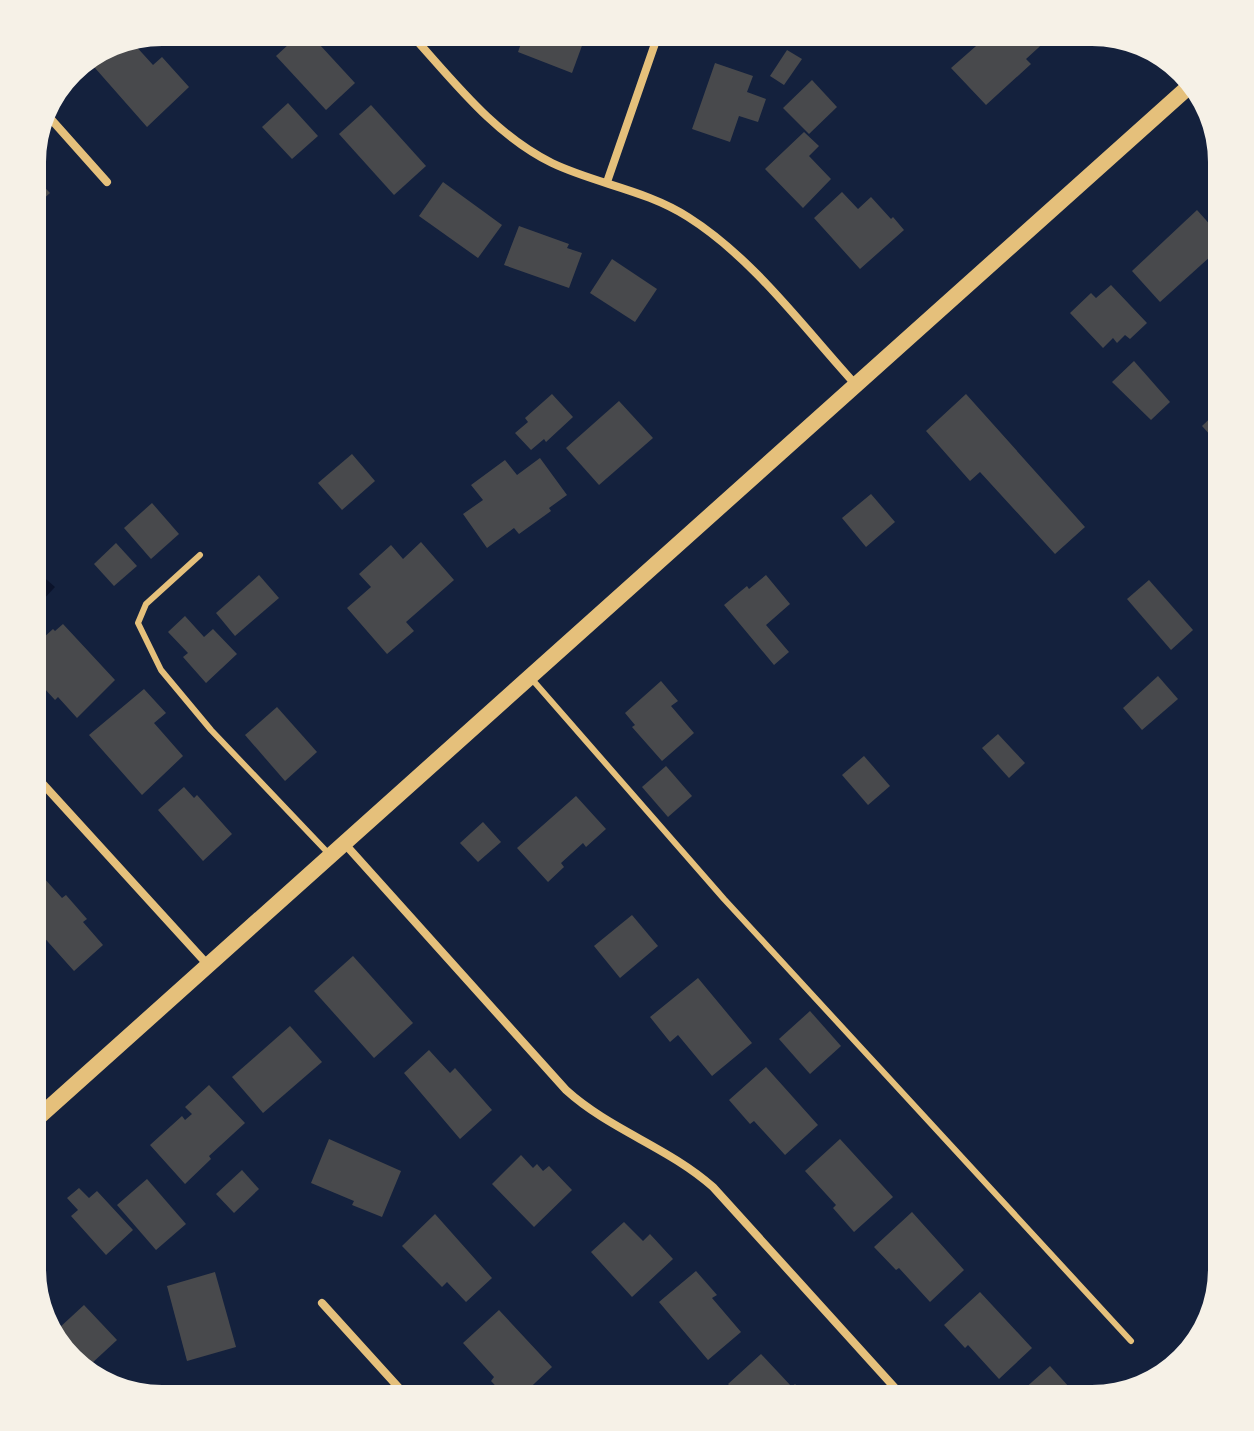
<svg xmlns="http://www.w3.org/2000/svg" width="1254" height="1431" viewBox="0 0 1254 1431" font-family="'Varela Round',sans-serif">
<style>
.water{fill:#0b132b}
.building{fill:#48494c}
.lines{fill:none;stroke-linecap:round;stroke-linejoin:round}
.service{stroke:#e5c07b;stroke-width:6}
.minor{stroke:#e5c07b;stroke-width:8}
.secondary{stroke:#e5c07b;stroke-width:16}
</style>
<rect width="100%" height="100%" fill="#14213d"/>
<polygon class="water" points="32,567 55,587 41,602 32,594"/>
<g class="building">
<polygon points="302,32 308,32 355,83 326,110 276,56"/>
<polygon points="525,32 587,32 572,73 518,52"/>
<polygon points="992,32 1043,32 1049,38 1026,59 1031,64 986,105 951,68"/>
<polygon points="133,43 153,65 162,57 189,87 147,127 88,60"/>
<polygon points="787,50 802,59 784,85 770,76"/>
<polygon points="715,63 753,76 747,92 766,99 758,122 739,116 730,142 692,129"/>
<polygon points="812,80 837,107 809,134 783,108"/>
<polygon points="288,103 318,136 292,159 262,127"/>
<polygon points="371,105 426,166 394,195 339,134"/>
<polygon points="804,132 819,146 809,156 831,179 803,208 765,169"/>
<polygon points="32,174 50,193 32,209"/>
<polygon points="443,182 502,225 478,258 419,216"/>
<polygon points="842,192 858,209 871,197 891,219 893,217 904,230 860,269 814,218"/>
<polygon points="1197,210 1222,238 1222,246 1160,302 1132,271"/>
<polygon points="519,226 569,244 567,248 582,253 569,288 504,265"/>
<polygon points="612,259 657,289 635,322 590,293"/>
<polygon points="1111,285 1147,323 1130,339 1125,335 1117,343 1113,338 1103,348 1070,313 1091,293 1096,298"/>
<polygon points="1134,361 1170,402 1151,420 1112,382"/>
<polygon points="552,394 573,417 546,442 544,439 531,450 515,433 528,422 525,418"/>
<polygon points="966,394 1085,527 1055,554 980,472 970,481 926,431"/>
<polygon points="619,401 653,438 599,485 566,448"/>
<polygon points="1222,407 1222,448 1202,426"/>
<polygon points="352,454 375,481 342,510 318,483"/>
<polygon points="540,458 567,495 549,508 551,511 519,534 514,528 487,548 463,514 483,500 471,485 505,460 517,475"/>
<polygon points="871,494 895,522 866,547 842,518"/>
<polygon points="152,503 179,534 151,559 124,528"/>
<polygon points="421,542 454,580 406,622 414,631 387,654 347,608 371,587 359,574 391,545 403,559"/>
<polygon points="116,543 137,566 114,586 94,564"/>
<polygon points="259,575 279,598 235,636 216,613"/>
<polygon points="766,575 790,604 766,625 789,652 774,665 724,605 747,586 749,589"/>
<polygon points="1149,580 1193,630 1171,650 1127,599"/>
<polygon points="185,616 204,637 213,629 237,654 206,683 183,657 188,653 168,632"/>
<polygon points="63,624 115,680 77,718 58,697 55,700 32,675 32,648 53,629 55,631"/>
<polygon points="1158,676 1178,699 1142,730 1123,708"/>
<polygon points="661,681 678,701 671,706 694,733 662,761 632,727 635,725 625,713"/>
<polygon points="144,689 166,713 154,723 183,756 142,795 89,735"/>
<polygon points="277,707 317,752 285,781 245,735"/>
<polygon points="998,734 1025,763 1009,778 982,748"/>
<polygon points="864,756 890,786 868,805 842,775"/>
<polygon points="666,766 692,796 668,817 642,787"/>
<polygon points="184,787 194,798 197,795 232,834 203,861 158,810"/>
<polygon points="576,796 606,829 586,847 583,843 561,863 564,867 548,882 517,848"/>
<polygon points="483,822 501,842 478,862 460,843"/>
<polygon points="43,877 62,898 66,895 87,919 83,922 103,945 74,971 32,924 32,887"/>
<polygon points="632,915 658,946 620,978 594,946"/>
<polygon points="353,956 413,1023 374,1058 314,991"/>
<polygon points="698,978 752,1043 712,1076 678,1035 670,1042 650,1017"/>
<polygon points="810,1011 841,1046 810,1074 779,1039"/>
<polygon points="290,1026 322,1062 263,1113 232,1077"/>
<polygon points="429,1050 450,1073 455,1068 492,1110 460,1139 404,1073"/>
<polygon points="766,1067 818,1125 785,1155 754,1121 750,1124 729,1100"/>
<polygon points="209,1085 245,1123 209,1156 211,1159 185,1184 150,1145 182,1116 185,1120 192,1114 185,1107"/>
<polygon points="329,1139 401,1171 382,1217 352,1205 354,1201 311,1183"/>
<polygon points="840,1139 893,1197 854,1232 833,1208 836,1205 805,1171"/>
<polygon points="521,1155 533,1168 537,1164 543,1171 549,1166 572,1190 534,1227 492,1184"/>
<polygon points="242,1170 259,1189 234,1213 216,1194"/>
<polygon points="147,1179 186,1224 156,1250 117,1205"/>
<polygon points="79,1188 89,1198 97,1191 133,1230 106,1255 71,1216 78,1210 67,1198"/>
<polygon points="912,1212 964,1270 930,1302 899,1268 896,1270 874,1247"/>
<polygon points="435,1214 492,1278 466,1302 447,1282 442,1287 402,1246"/>
<polygon points="624,1222 643,1241 650,1234 673,1259 632,1297 591,1252"/>
<polygon points="696,1271 717,1295 712,1298 741,1332 708,1360 659,1302"/>
<polygon points="215,1272 236,1347 187,1361 167,1286"/>
<polygon points="980,1292 1032,1348 999,1379 968,1345 965,1348 944,1325"/>
<polygon points="84,1305 117,1340 91,1364 58,1329"/>
<polygon points="499,1310 552,1367 518,1399 508,1399 491,1381 494,1377 463,1343"/>
<polygon points="761,1354 792,1387 795,1384 809,1399 742,1399 728,1384"/>
<polygon points="1050,1366 1080,1399 1013,1399"/>
<polygon points="568,1385 581,1399 553,1399"/>
<polygon points="288,1387 300,1399 275,1399"/>
</g>
<g class="lines">
<g class="service">
<polyline points="200,555 146,604 138,623 161,670 211,730 330,855"/>
<polyline points="530,677 724,899 1131,1341"/>
</g>
<g class="minor">
<path d="M409,32C452,79 493,134 552,163C596,184 646,190 688,217C753,258 804,328 856,385"/>
<polyline points="50,118 107,182"/>
<polyline points="607,182 659,32"/>
<polyline points="32,772 208,965"/>
<path d="M344,843L566,1090C610,1130 668,1147 713,1187L905,1399"/>
<polyline points="322,1303 409,1399"/>
</g>
<polyline class="secondary" points="32,1123 1194,82"/>
</g>
<path d="M0 0H1254V1431H0ZM162 46H1092A116 116 0 0 1 1208 162V1269A116 116 0 0 1 1092 1385H162A116 116 0 0 1 46 1269V162A116 116 0 0 1 162 46Z" fill="#f6f1e7" fill-rule="evenodd"/>
</svg>
